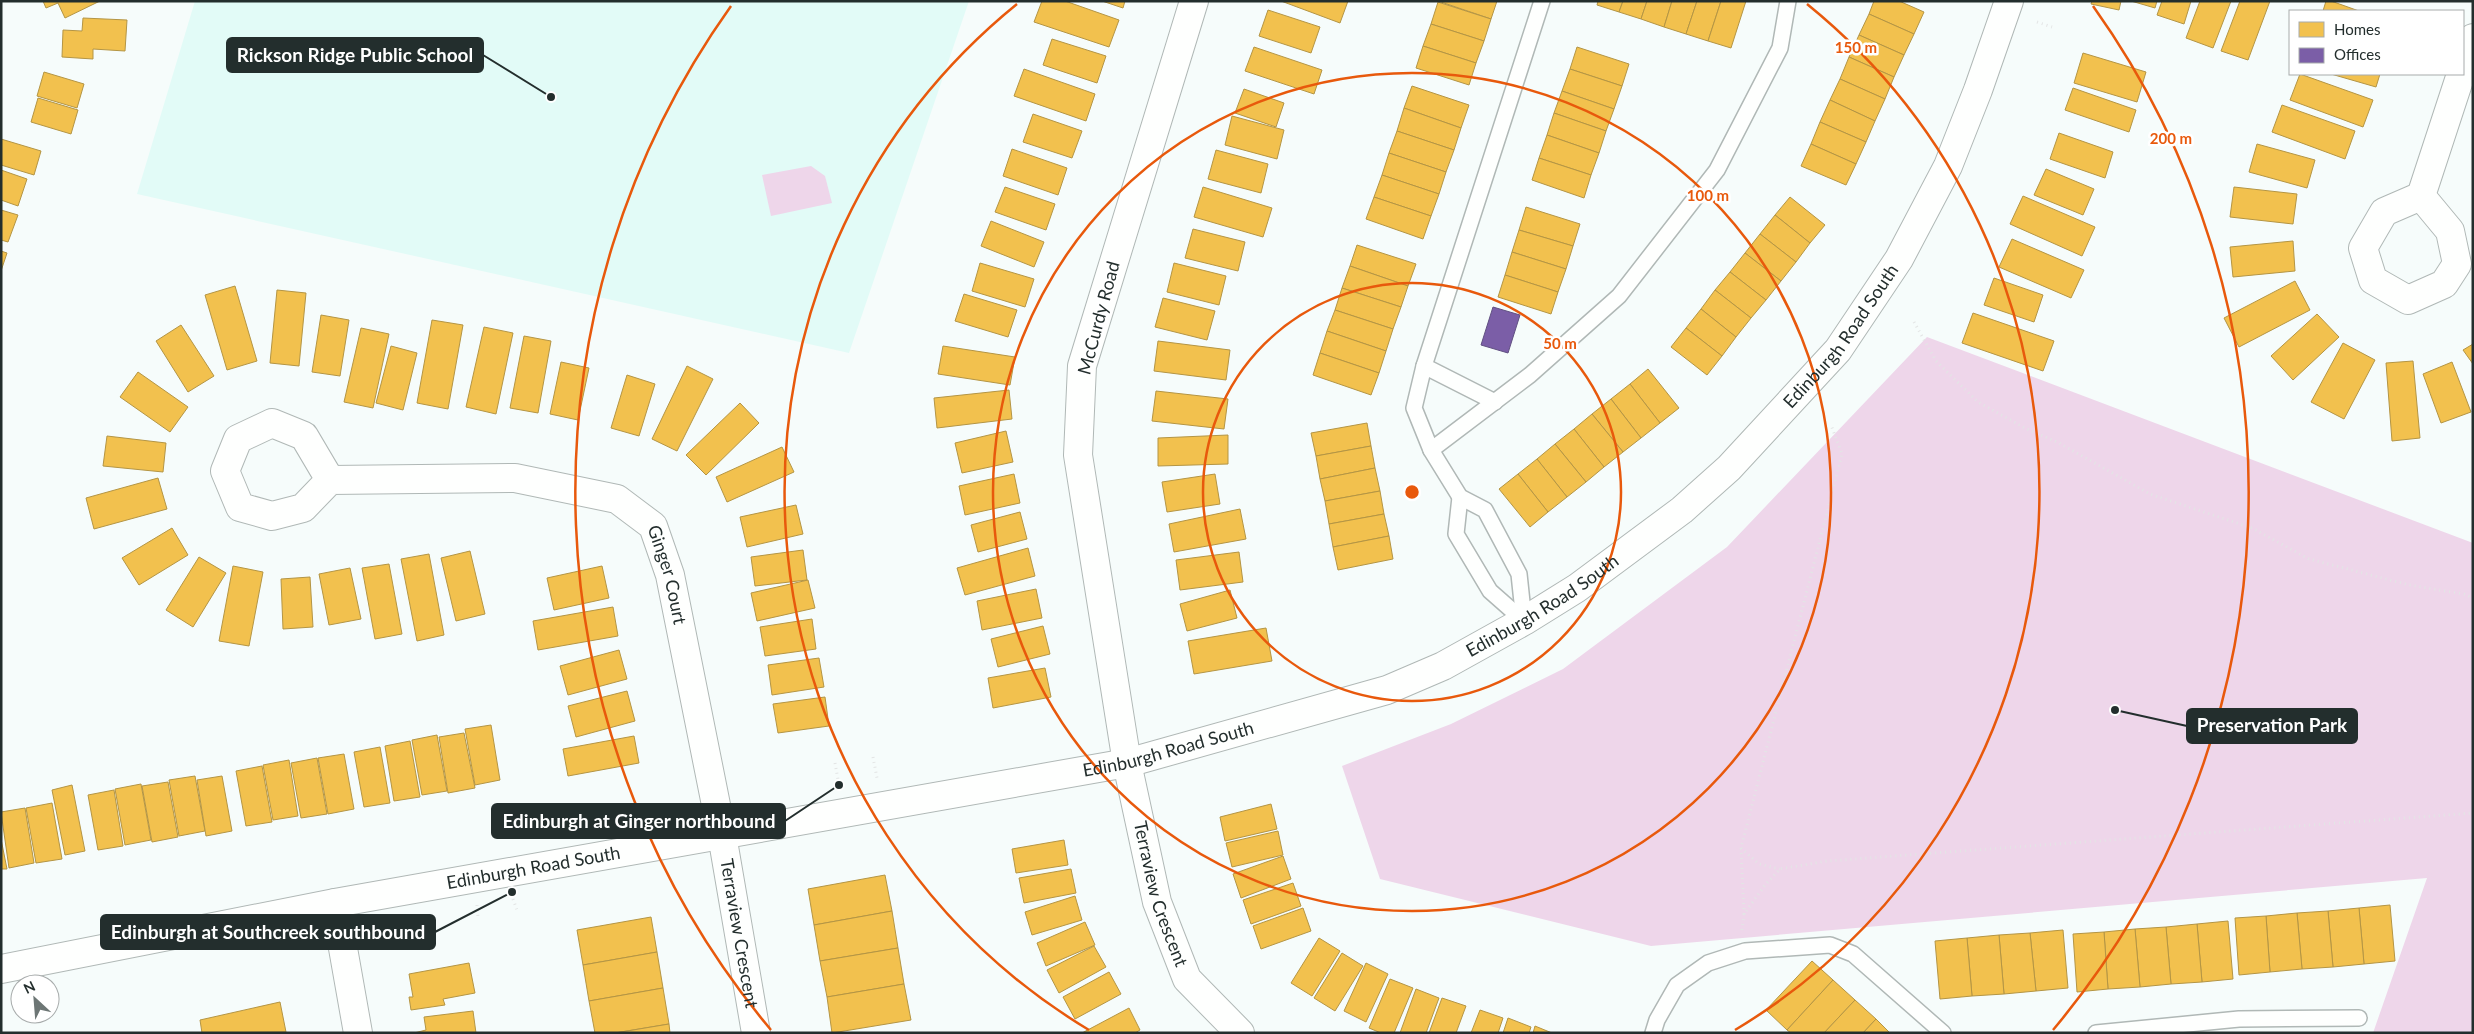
<svg xmlns="http://www.w3.org/2000/svg" width="2474" height="1034" viewBox="0 0 2474 1034" font-family="Lato,sans-serif">
<style>
.built{fill:#e2fbf7}
.green{fill:#eed6ea}
.homes{fill:#f2c14e;stroke:#b49544}
.offices{fill:#7b5ea7;stroke:#615082}
.lines{fill:none;stroke-linecap:round;stroke-linejoin:round}
.lane-casing{stroke:#b0b8b6;stroke-width:18}
.street-casing{stroke:#b0b8b6;stroke-width:30}
.secondary-casing{stroke:#b0b8b6;stroke-width:30}
.path{stroke:#e3e5e5;stroke-width:3;stroke-dasharray:1 4;stroke-linecap:butt}
.lane{stroke:#fefffe;stroke-width:15}
.street{stroke:#fefffe;stroke-width:28}
.secondary{stroke:#fefffe;stroke-width:28}
.ring{fill:none;stroke:#e8590c;stroke-width:2.5}
.labels{text-anchor:middle;stroke-width:5;stroke-linejoin:round;paint-order:stroke}
.street-label{font-size:18px;fill:#232e2d;stroke:#fff}
.centre{fill:#e8590c;stroke:#fff;stroke-width:2.5}
.ring-label{font-size:15px;text-anchor:middle;font-weight:bold;fill:#e8590c;stroke:#fff;stroke-width:5;stroke-linejoin:round;paint-order:stroke}
.leader{fill:none;stroke:#232e2d;stroke-width:2}
.callout-dot{fill:#232e2d;stroke:#fff;stroke-width:2}
.callout{fill:#232e2d;stroke:#232e2d;stroke-width:2}
.callout-label{font-size:19px;text-anchor:middle;font-weight:bold;fill:#fff}
</style>
<rect width="100%" height="100%" fill="#f6fcfb"/>
<polygon class="built" points="195,1 969,1 849,353 137,194"/>
<g class="green">
<polygon points="811,166 825,176 832,203 771,216 762,175"/>
<polygon points="1927,337 2473,543 2473,1033 2373,1033 2427,878 1651,946 1380,879 1342,766 1451,724 1563,669 1727,547"/>
</g>
<g class="homes">
<polygon points="43,1 100,1 65,18 58,3 46,8"/>
<polygon points="1042,1 1065,1 1119,20 1109,47 1034,22"/>
<polygon points="1102,1 1125,1 1123,8"/>
<polygon points="1281,1 1348,1 1340,23"/>
<polygon points="1438,1 1497,1 1491,19"/>
<polygon points="1598,1 1623,1 1619,12 1597,5"/>
<polygon points="1623,1 1647,1 1641,19 1619,12"/>
<polygon points="1647,1 1672,1 1664,27 1641,19"/>
<polygon points="1672,1 1697,1 1686,34 1664,27"/>
<polygon points="1697,1 1721,1 1708,41 1686,34"/>
<polygon points="1721,1 1746,1 1731,48 1708,41"/>
<polygon points="1874,1 1899,1 1924,12 1914,34 1869,14"/>
<polygon points="2092,1 2121,1 2119,10 2091,4"/>
<polygon points="2131,1 2157,1 2155,8"/>
<polygon points="2162,1 2191,1 2184,24 2157,15"/>
<polygon points="2200,1 2231,1 2213,48 2186,38"/>
<polygon points="2240,1 2270,1 2248,60 2221,51"/>
<polygon points="2326,1 2331,1 2359,11 2323,11"/>
<polygon points="1438,2 1491,19 1484,41 1431,24"/>
<polygon points="1268,10 1320,27 1311,53 1259,36"/>
<polygon points="1869,14 1914,34 1904,55 1859,35"/>
<polygon points="83,18 127,20 125,51 93,49 93,59 62,57 63,30 82,31"/>
<polygon points="1431,24 1484,41 1476,63 1423,46"/>
<polygon points="1859,35 1904,55 1894,77 1849,57"/>
<polygon points="1052,39 1106,56 1097,83 1043,65"/>
<polygon points="1423,46 1476,63 1469,85 1416,68"/>
<polygon points="1254,47 1322,70 1314,94 1245,71"/>
<polygon points="1577,47 1629,64 1622,86 1570,69"/>
<polygon points="2083,53 2146,72 2137,102 2074,83"/>
<polygon points="1849,57 1894,77 1885,99 1840,79"/>
<polygon points="1024,69 1095,94 1086,121 1014,96"/>
<polygon points="1570,69 1622,86 1614,109 1562,91"/>
<polygon points="44,72 84,84 77,108 37,96"/>
<polygon points="2300,74 2373,100 2363,127 2290,100"/>
<polygon points="2331,74 2380,74 2376,87"/>
<polygon points="1840,79 1885,99 1875,121 1830,100"/>
<polygon points="1412,86 1469,105 1461,128 1404,108"/>
<polygon points="2073,88 2136,110 2129,132 2065,110"/>
<polygon points="1244,89 1284,103 1276,127 1235,113"/>
<polygon points="1562,91 1614,109 1606,131 1554,113"/>
<polygon points="38,98 78,110 71,134 31,122"/>
<polygon points="1830,100 1875,121 1866,142 1820,122"/>
<polygon points="2282,105 2355,131 2345,159 2272,132"/>
<polygon points="1404,108 1461,128 1454,150 1397,131"/>
<polygon points="1554,113 1606,131 1599,153 1547,135"/>
<polygon points="1033,114 1082,131 1072,158 1023,142"/>
<polygon points="1232,116 1284,130 1277,159 1225,145"/>
<polygon points="1820,122 1866,142 1856,164 1811,144"/>
<polygon points="1397,131 1454,150 1446,172 1389,153"/>
<polygon points="2059,133 2113,152 2105,178 2050,159"/>
<polygon points="1547,135 1599,153 1591,175 1539,158"/>
<polygon points="1,139 41,151 34,175 1,165"/>
<polygon points="1811,144 1856,164 1846,185 1801,166"/>
<polygon points="2257,144 2315,160 2307,188 2249,172"/>
<polygon points="1012,149 1067,168 1058,195 1003,176"/>
<polygon points="1216,150 1268,164 1261,193 1208,179"/>
<polygon points="1389,153 1446,172 1439,194 1382,175"/>
<polygon points="1539,158 1591,175 1584,198 1532,180"/>
<polygon points="2046,169 2094,189 2083,215 2034,195"/>
<polygon points="1,170 27,179 18,206 1,200"/>
<polygon points="1382,175 1439,194 1431,216 1374,197"/>
<polygon points="1005,187 1055,204 1046,230 995,212"/>
<polygon points="1203,187 1272,208 1263,237 1194,217"/>
<polygon points="2234,187 2297,194 2293,224 2230,217"/>
<polygon points="2023,196 2095,227 2082,256 2010,224"/>
<polygon points="1374,197 1431,216 1423,239 1366,219"/>
<polygon points="1790,197 1825,225 1810,243 1775,215"/>
<polygon points="1526,207 1580,224 1573,246 1519,230"/>
<polygon points="1,210 18,215 8,242 1,240"/>
<polygon points="1775,215 1810,243 1796,262 1760,234"/>
<polygon points="991,221 1044,242 1034,267 981,246"/>
<polygon points="1193,229 1245,242 1238,271 1185,258"/>
<polygon points="1519,230 1573,246 1566,269 1512,252"/>
<polygon points="1760,234 1796,262 1781,281 1745,253"/>
<polygon points="2012,239 2084,270 2071,298 1999,267"/>
<polygon points="2293,241 2295,271 2233,277 2230,247"/>
<polygon points="1357,245 1416,264 1408,286 1350,266"/>
<polygon points="1,251 7,253 1,271"/>
<polygon points="1512,252 1566,269 1558,292 1505,275"/>
<polygon points="1745,253 1781,281 1766,300 1730,272"/>
<polygon points="980,263 1034,279 1025,307 972,291"/>
<polygon points="1174,263 1226,276 1219,305 1167,292"/>
<polygon points="1350,266 1408,286 1401,307 1342,288"/>
<polygon points="1730,272 1766,300 1751,318 1715,290"/>
<polygon points="1505,275 1558,292 1551,314 1498,297"/>
<polygon points="1994,278 2043,295 2034,322 1984,305"/>
<polygon points="2295,281 2310,310 2239,347 2224,318"/>
<polygon points="235,286 257,361 227,370 205,295"/>
<polygon points="1342,288 1401,307 1393,329 1335,310"/>
<polygon points="277,290 306,293 299,366 270,363"/>
<polygon points="1715,290 1751,318 1736,337 1701,309"/>
<polygon points="964,294 1017,310 1008,337 955,321"/>
<polygon points="1163,298 1215,311 1207,340 1155,327"/>
<polygon points="1701,309 1736,337 1722,356 1686,328"/>
<polygon points="1335,310 1393,329 1386,351 1327,331"/>
<polygon points="1973,313 2054,341 2043,371 1962,343"/>
<polygon points="2317,314 2339,337 2293,380 2271,356"/>
<polygon points="321,315 349,320 340,376 312,372"/>
<polygon points="432,320 463,325 448,409 417,403"/>
<polygon points="181,325 214,376 188,392 156,341"/>
<polygon points="484,327 513,333 496,414 466,407"/>
<polygon points="361,328 389,334 373,408 344,402"/>
<polygon points="1686,328 1722,356 1707,375 1671,347"/>
<polygon points="1327,331 1386,351 1379,373 1320,353"/>
<polygon points="524,336 551,341 538,413 510,408"/>
<polygon points="1158,341 1230,350 1226,380 1154,371"/>
<polygon points="2343,343 2375,360 2344,419 2311,402"/>
<polygon points="2473,344 2473,364 2463,350"/>
<polygon points="391,346 417,353 403,410 376,403"/>
<polygon points="943,346 1015,357 1010,385 938,374"/>
<polygon points="1320,353 1379,373 1371,395 1313,375"/>
<polygon points="2413,361 2420,438 2392,441 2386,363"/>
<polygon points="561,362 589,368 578,420 550,414"/>
<polygon points="2452,362 2471,412 2441,423 2423,374"/>
<polygon points="687,366 713,379 677,451 652,439"/>
<polygon points="1648,369 1679,408 1660,423 1630,384"/>
<polygon points="138,372 188,407 170,432 120,397"/>
<polygon points="627,375 655,384 639,436 611,428"/>
<polygon points="1630,384 1660,423 1641,438 1611,399"/>
<polygon points="1009,390 1012,419 937,428 934,398"/>
<polygon points="1156,391 1228,399 1224,429 1152,421"/>
<polygon points="1611,399 1641,438 1623,452 1592,414"/>
<polygon points="740,403 759,423 706,475 686,455"/>
<polygon points="1592,414 1623,452 1604,467 1574,429"/>
<polygon points="1367,423 1371,446 1316,456 1311,433"/>
<polygon points="1574,429 1604,467 1586,482 1555,444"/>
<polygon points="1006,431 1013,462 962,473 955,443"/>
<polygon points="1228,435 1228,464 1158,466 1158,438"/>
<polygon points="107,436 166,443 163,472 103,466"/>
<polygon points="1555,444 1586,482 1567,497 1537,459"/>
<polygon points="1371,446 1375,468 1320,479 1316,456"/>
<polygon points="782,447 794,472 727,502 716,477"/>
<polygon points="1537,459 1567,497 1548,512 1518,474"/>
<polygon points="1375,468 1380,491 1325,501 1320,479"/>
<polygon points="1014,474 1020,503 965,515 959,486"/>
<polygon points="1215,474 1220,504 1167,512 1162,482"/>
<polygon points="1518,474 1548,512 1530,527 1499,489"/>
<polygon points="158,478 167,509 94,529 86,498"/>
<polygon points="1380,491 1384,514 1329,524 1325,501"/>
<polygon points="796,505 803,534 747,547 740,517"/>
<polygon points="1240,509 1246,539 1174,552 1169,524"/>
<polygon points="1020,512 1027,539 978,552 971,525"/>
<polygon points="1384,514 1389,536 1333,547 1329,524"/>
<polygon points="172,528 188,555 139,585 122,558"/>
<polygon points="1389,536 1393,559 1338,570 1333,547"/>
<polygon points="1028,548 1035,576 965,595 957,568"/>
<polygon points="803,550 807,580 755,586 751,557"/>
<polygon points="470,551 485,614 456,621 441,558"/>
<polygon points="1239,552 1243,582 1180,590 1176,560"/>
<polygon points="429,554 444,635 417,641 401,559"/>
<polygon points="199,557 226,573 193,627 166,610"/>
<polygon points="389,564 402,634 375,639 362,568"/>
<polygon points="233,566 263,572 249,646 219,641"/>
<polygon points="602,566 609,598 554,610 547,578"/>
<polygon points="350,568 361,619 329,625 319,574"/>
<polygon points="310,577 313,627 283,629 281,579"/>
<polygon points="808,580 815,608 757,621 751,593"/>
<polygon points="1036,589 1042,618 982,630 977,601"/>
<polygon points="1230,590 1237,618 1187,631 1180,604"/>
<polygon points="613,607 618,636 538,650 533,621"/>
<polygon points="812,619 816,649 765,656 760,627"/>
<polygon points="1043,626 1050,654 998,667 991,639"/>
<polygon points="1266,628 1272,661 1194,674 1188,641"/>
<polygon points="619,650 627,679 568,695 560,666"/>
<polygon points="819,658 824,687 772,695 768,665"/>
<polygon points="1045,668 1051,697 993,708 988,678"/>
<polygon points="627,691 635,721 576,737 568,706"/>
<polygon points="825,697 829,726 778,733 773,704"/>
<polygon points="491,725 500,780 475,785 465,729"/>
<polygon points="464,733 475,788 448,793 439,737"/>
<polygon points="437,735 447,791 422,795 412,740"/>
<polygon points="634,736 639,763 568,776 563,749"/>
<polygon points="410,741 420,797 394,801 385,746"/>
<polygon points="380,747 390,803 364,807 354,752"/>
<polygon points="344,754 354,809 328,814 318,758"/>
<polygon points="317,758 327,814 301,818 291,763"/>
<polygon points="289,760 298,816 273,820 263,765"/>
<polygon points="262,766 272,822 246,826 236,771"/>
<polygon points="195,776 205,831 179,836 169,780"/>
<polygon points="222,776 232,831 206,836 197,780"/>
<polygon points="168,782 178,837 152,842 142,786"/>
<polygon points="141,784 151,840 125,845 115,789"/>
<polygon points="72,785 85,851 65,855 52,790"/>
<polygon points="114,790 123,846 98,850 88,795"/>
<polygon points="52,803 62,859 36,863 26,808"/>
<polygon points="1271,804 1277,829 1225,841 1220,817"/>
<polygon points="25,808 34,863 9,868 1,812"/>
<polygon points="1278,831 1283,855 1232,867 1226,843"/>
<polygon points="1,839 7,869 1,869"/>
<polygon points="1064,840 1068,865 1016,873 1012,849"/>
<polygon points="1283,856 1291,879 1241,898 1233,874"/>
<polygon points="1071,869 1076,893 1024,903 1019,878"/>
<polygon points="885,875 892,911 814,925 808,889"/>
<polygon points="1293,883 1301,906 1251,924 1243,900"/>
<polygon points="1075,896 1082,920 1032,935 1025,912"/>
<polygon points="2390,905 2395,961 2364,964 2359,908"/>
<polygon points="1303,908 1311,931 1261,949 1253,926"/>
<polygon points="2359,908 2364,964 2333,967 2328,911"/>
<polygon points="892,911 898,948 820,961 814,925"/>
<polygon points="2328,911 2333,967 2302,969 2297,913"/>
<polygon points="2297,913 2302,969 2270,972 2266,916"/>
<polygon points="2266,916 2270,972 2239,975 2235,918"/>
<polygon points="651,917 657,952 583,965 577,930"/>
<polygon points="2228,921 2233,979 2202,982 2197,924"/>
<polygon points="1085,922 1095,945 1046,966 1037,943"/>
<polygon points="2197,924 2202,982 2171,984 2166,927"/>
<polygon points="2166,927 2171,984 2140,987 2135,929"/>
<polygon points="2135,929 2140,987 2108,989 2104,932"/>
<polygon points="2063,930 2068,988 2036,991 2030,933"/>
<polygon points="2104,932 2108,989 2077,992 2073,934"/>
<polygon points="2030,933 2036,991 2004,994 1999,935"/>
<polygon points="1999,935 2004,994 1972,996 1967,938"/>
<polygon points="1319,938 1340,951 1312,996 1291,983"/>
<polygon points="1967,938 1972,996 1940,999 1935,941"/>
<polygon points="1094,946 1106,967 1059,993 1047,970"/>
<polygon points="898,948 904,984 827,997 820,961"/>
<polygon points="657,952 663,988 589,1001 583,965"/>
<polygon points="1342,953 1363,966 1335,1011 1314,998"/>
<polygon points="1812,961 1833,980 1787,1030 1766,1010"/>
<polygon points="469,963 475,993 443,999 445,1005 411,1010 409,997 413,997 409,974"/>
<polygon points="1366,963 1388,974 1366,1022 1344,1011"/>
<polygon points="1109,972 1121,994 1075,1019 1063,997"/>
<polygon points="1390,979 1413,988 1394,1033 1381,1033 1369,1028"/>
<polygon points="1833,980 1855,1000 1824,1033 1791,1033 1787,1030"/>
<polygon points="904,984 911,1020 832,1033 827,997"/>
<polygon points="663,988 669,1024 615,1033 595,1033 589,1001"/>
<polygon points="1416,989 1439,998 1426,1033 1400,1033"/>
<polygon points="1442,998 1466,1006 1456,1033 1429,1033"/>
<polygon points="1855,1000 1876,1019 1863,1033 1824,1033"/>
<polygon points="280,1002 286,1032 202,1033 200,1020"/>
<polygon points="1129,1008 1140,1030 1135,1033 1082,1033"/>
<polygon points="1480,1010 1503,1018 1498,1033 1471,1033"/>
<polygon points="473,1011 476,1033 414,1033 426,1030 424,1017"/>
<polygon points="1508,1018 1531,1027 1529,1033 1503,1033"/>
<polygon points="1876,1019 1890,1033 1863,1033"/>
<polygon points="669,1024 670,1033 615,1033"/>
<polygon points="1535,1026 1552,1033 1533,1033"/>
</g>
<polygon class="offices" points="1493,307 1520,315 1508,353 1481,345"/>
<g class="lines">
<g class="lane-casing">
<g id="lane">
<polyline points="1424,366 1495,402"/>
<polyline points="1431,450 1530,375 1619,296 1717,170 1780,48 1788,1"/>
<polyline points="1460,497 1456,534 1490,591 1524,621"/>
<polyline points="1524,621 1519,574 1485,510 1460,497 1431,450 1414,408 1424,366 1542,1"/>
<polyline points="1653,1033 1657,1020 1677,985 1708,963 1745,951 1830,945 1853,954 1943,1033"/>
<polyline points="2096,1033 2239,1019 2359,1018"/>
</g>
</g>
<g class="street-casing">
<g id="street">
<path id="s1" d="M1194,1L1082,366L1078,455L1127,763L1157,902L1187,979L1240,1033"/>
<polyline points="2463,69 2473,38"/>
<polyline points="2421,196 2450,231 2457,264 2444,284 2408,300 2373,280 2363,248 2384,212 2421,196 2461,74"/>
<path id="s2" d="M330,480L303,508L272,516L240,507L225,471L238,439L272,423L304,436L330,480L515,478L617,499L653,526L670,575L722,835L756,1033"/>
<polyline points="335,903 358,1033"/>
</g>
</g>
<g class="secondary-casing">
<g id="secondary">
<path id="s3" d="M1,969L335,903L1127,763L1387,690L1443,666L1524,621L1577,588L1682,510L1729,468L1838,350L1899,259L1948,166L1978,90L2009,1"/>
</g>
</g>
<g class="path">
<polyline points="2037,22 2052,27"/>
<polyline points="1914,322 1936,361 1978,402 2025,428 2059,443 2150,494 2252,528 2309,559 2409,585 2464,594 2473,598"/>
<polyline points="873,757 877,778"/>
<polyline points="835,763 839,785"/>
<polyline points="1741,848 1759,864 1780,869"/>
<polyline points="513,899 517,910"/>
<polyline points="477,905 478,917"/>
<polyline points="1744,914 1741,848 1842,454 1831,425"/>
<polyline points="1742,930 1744,914 1765,885 1780,869 1827,861 2473,813"/>
</g>
<use href="#lane" class="lane"/>
<use href="#street" class="street"/>
<use href="#secondary" class="secondary"/>
</g>
<g class="ring">
<circle cx="1412" cy="492" r="209"/>
<circle cx="1412" cy="492" r="419"/>
<path d="M1089 1030A628 628 0 0 1 1017 4M1807 4A628 628 0 0 1 1735 1030"/>
<path d="M771 1030A837 837 0 0 1 731 6M2093 6A837 837 0 0 1 2053 1030"/>
</g>
<g class="labels">
<g class="street-label">
<text transform="translate(1099 318) rotate(-75)" y="6">McCurdy Road</text>
<text dy="6" stroke="none"><textPath href="#s3" startOffset="1998">Edinburgh Road South</textPath></text>
<text dy="6" stroke="none"><textPath href="#s2" startOffset="686">Ginger Court</textPath></text>
<text dy="6" stroke="none"><textPath href="#s3" startOffset="1592">Edinburgh Road South</textPath></text>
<text dy="6" stroke="none"><textPath href="#s3" startOffset="1188">Edinburgh Road South</textPath></text>
<text dy="6" stroke="none"><textPath href="#s3" startOffset="542">Edinburgh Road South</textPath></text>
<text dy="6" stroke="none"><textPath href="#s1" startOffset="918">Terraview Crescent</textPath></text>
<text dy="6" stroke="none"><textPath href="#s2" startOffset="1052">Terraview Crescent</textPath></text>
</g>
</g>
<circle cx="1412" cy="492" r="8" class="centre"/>
<g class="ring-label">
<text x="1856" y="53">150 m</text>
<text x="2171" y="144">200 m</text>
<text x="1708" y="201">100 m</text>
<text x="1560" y="349">50 m</text>
</g>
<path class="leader" d="M551 97L483 55M2115 710L2187 726M839 785L785 821M512 892L435 932"/>
<g class="callout-dot">
<circle cx="551" cy="97" r="5"/>
<circle cx="2115" cy="710" r="5"/>
<circle cx="839" cy="785" r="5"/>
<circle cx="512" cy="892" r="5"/>
</g>
<g class="callout">
<rect x="227" y="38" width="256" height="34" rx="5"/>
<rect x="2187" y="709" width="170" height="34" rx="5"/>
<rect x="492" y="804" width="293" height="34" rx="5"/>
<rect x="101" y="915" width="334" height="34" rx="5"/>
</g>
<g class="callout-label">
<text x="355" y="62">Rickson Ridge Public School</text>
<text x="2272" y="732">Preservation Park</text>
<text x="639" y="828">Edinburgh at Ginger northbound</text>
<text x="268" y="939">Edinburgh at Southcreek southbound</text>
</g>
<rect width="2474" height="1034" fill="none" stroke="#232e2d" stroke-width="5"/>
<rect x="2289" y="10" width="175" height="65" fill="#ffffff" stroke="#a7abab"/>
<rect x="2299" y="22" width="25" height="15" fill="#f2c14e" stroke="#a7abab"/>
<text x="2334" y="35" font-size="15" fill="#232e2d">Homes</text>
<rect x="2299" y="48" width="25" height="15" fill="#7b5ea7" stroke="#a7abab"/>
<text x="2334" y="60" font-size="15" fill="#232e2d">Offices</text>
<g transform="translate(35 999) rotate(334)"><circle r="24" fill="#ffffff" stroke="#a7abab"/>
<path d="M0-4L9 19L0 12L-9 19Z" fill="#6d7675"/>
<text y="-8" font-size="14" font-weight="bold" text-anchor="middle" fill="#232e2d">N</text>
</g>
</svg>
